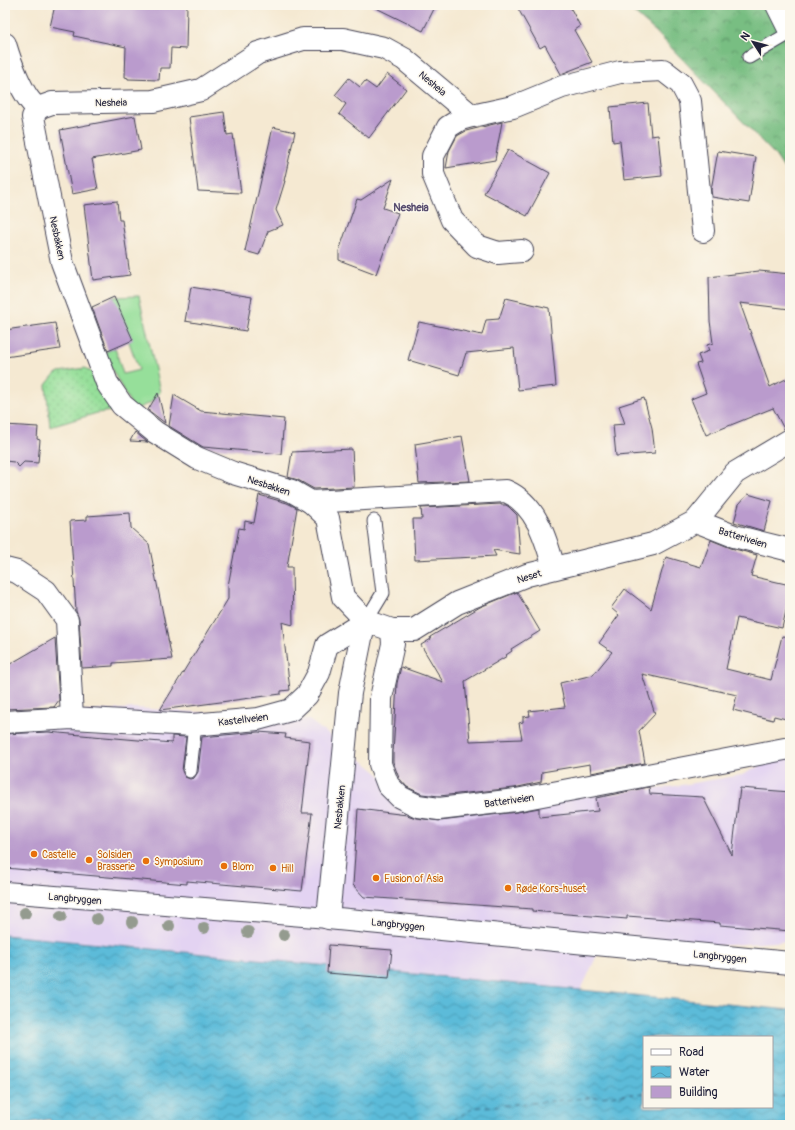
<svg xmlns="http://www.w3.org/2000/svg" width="795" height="1130" viewBox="0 0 795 1130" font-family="Pangolin,sans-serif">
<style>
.built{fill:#e3d3f2}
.grass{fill:url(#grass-dots);stroke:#5c806a}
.forest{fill:url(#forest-crowns);stroke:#4d705e}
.garden{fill:#96df9a;stroke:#5c806a}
.water{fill:url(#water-waves);stroke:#3e6e8a;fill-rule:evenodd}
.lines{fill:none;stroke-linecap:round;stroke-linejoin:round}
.ferry{stroke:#365872;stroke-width:1;stroke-dasharray:5 4;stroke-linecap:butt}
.building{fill:#ba9bcd}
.service-casing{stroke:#424052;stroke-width:15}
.pedestrian-casing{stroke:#424052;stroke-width:22}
.minor-casing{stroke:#424052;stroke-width:24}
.service{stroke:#fff;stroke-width:13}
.pedestrian{stroke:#fff;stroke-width:20}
.minor{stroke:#fff;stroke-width:22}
.tree{fill:#949b8f}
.food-dot{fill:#e8710a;stroke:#fbf7ec;stroke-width:1.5}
.labels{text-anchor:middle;stroke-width:3;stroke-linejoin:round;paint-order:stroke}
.street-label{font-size:10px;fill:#22223b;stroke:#fbf7ec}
.food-label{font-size:10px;fill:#c56008;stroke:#fbf7ec;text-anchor:start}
.neighbourhood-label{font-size:11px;font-weight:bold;fill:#574c6e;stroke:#fbf7ec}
</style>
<defs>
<pattern id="grass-dots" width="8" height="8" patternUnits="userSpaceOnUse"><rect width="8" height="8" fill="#96df9a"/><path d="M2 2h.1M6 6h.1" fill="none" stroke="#81bf86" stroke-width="1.8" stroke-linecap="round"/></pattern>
<pattern id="forest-crowns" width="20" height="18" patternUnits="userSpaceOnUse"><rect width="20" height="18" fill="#78be82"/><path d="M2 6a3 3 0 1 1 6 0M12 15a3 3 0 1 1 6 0" fill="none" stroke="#629a6c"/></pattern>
<pattern id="water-waves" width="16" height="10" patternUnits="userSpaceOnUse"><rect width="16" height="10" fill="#5bbbd9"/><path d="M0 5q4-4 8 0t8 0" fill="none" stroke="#4b98b1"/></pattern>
</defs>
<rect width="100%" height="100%" fill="#fbf7ec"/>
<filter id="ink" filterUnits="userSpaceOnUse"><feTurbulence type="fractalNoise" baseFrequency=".025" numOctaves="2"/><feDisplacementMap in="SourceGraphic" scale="8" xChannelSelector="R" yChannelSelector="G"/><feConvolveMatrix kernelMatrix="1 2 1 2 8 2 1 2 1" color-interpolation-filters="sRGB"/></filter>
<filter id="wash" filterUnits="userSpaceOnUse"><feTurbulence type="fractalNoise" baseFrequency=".012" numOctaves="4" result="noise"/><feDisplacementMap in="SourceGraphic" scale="16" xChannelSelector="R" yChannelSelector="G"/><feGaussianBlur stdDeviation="0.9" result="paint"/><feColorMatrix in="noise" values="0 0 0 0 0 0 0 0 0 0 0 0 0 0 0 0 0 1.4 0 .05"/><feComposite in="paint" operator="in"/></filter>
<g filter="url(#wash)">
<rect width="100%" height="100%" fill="#f5e9d2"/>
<polygon class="built" points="135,708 309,720 351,751 398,790 558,799 657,789 742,775 790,750 790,941 698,947 599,951 581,990 5,935 5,717"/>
<polygon class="grass" points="85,368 98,376 105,399 112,411 97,413 50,427 46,385 54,375 59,372"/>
<polygon class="forest" points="625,5 767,5 790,40 790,178 775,155 655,31"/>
<polygon class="garden" points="139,296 160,392 150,403 134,410 103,353 115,348 123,374 139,370 113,297"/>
<path class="water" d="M5,935L790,1010V1125H89L88,1122L75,1125H52L50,1119L15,1125H5ZM644,1037H772V1107H644Z"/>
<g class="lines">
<g class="ferry">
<polyline points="772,1096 790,1097"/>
<polyline points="446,1125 472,1108 644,1093"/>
</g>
</g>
<g id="blocks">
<g class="building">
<polygon points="55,5 187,5 186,49 171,48 170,68 160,68 159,80 128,79 128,78 125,77 126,47 74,36 75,32 50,27"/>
<polygon points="370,5 436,5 423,31"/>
<polygon points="516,5 569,5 580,26 574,30 592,62 561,74 545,45 540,48"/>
<polygon points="387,74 406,89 369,138 339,114 346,104 335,95 349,78 360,87 365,81 376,89"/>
<polygon points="648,103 651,136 658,135 662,176 624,180 620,141 613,142 610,107"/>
<polygon points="224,112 227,135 233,134 241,193 198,191 189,117"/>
<polygon points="135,116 141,150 92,159 98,189 72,194 60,130"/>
<polygon points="502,122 495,160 446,168 449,151 457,136 466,131"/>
<polygon points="273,127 295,132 284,181 285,181 276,210 283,225 268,231 259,255 245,251"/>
<polygon points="508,150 550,173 527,216 484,193"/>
<polygon points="718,151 756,157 749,203 712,197 711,190"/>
<polygon points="393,179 383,208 398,213 376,274 339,260 339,251 357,199 361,200"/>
<polygon points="117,201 119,220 122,220 130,275 93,280 84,205"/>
<polygon points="759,271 790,274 790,309 740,303 770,387 790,377 790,428 784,429 773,408 706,435 691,399 706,393 696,364 701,363 698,355 709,351 707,345 713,343 710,321 709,277"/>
<polygon points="191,287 252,297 246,331 185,321"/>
<polygon points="114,297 133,340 108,351 92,307"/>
<polygon points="506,298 549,308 556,386 518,390 514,348 466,353 459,375 408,360 419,322 482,335 486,320 499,319"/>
<polygon points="55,323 60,349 5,357 5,330"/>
<polygon points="158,393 165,423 148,410"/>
<polygon points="174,395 201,411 284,419 281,454 203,447 169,426"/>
<polygon points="644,398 652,428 655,453 616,456 613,425 625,424 619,406"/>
<polygon points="5,425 38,427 37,439 40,440 38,463 24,462 19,467 14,462 5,461"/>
<polygon points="135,432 147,442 148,442 130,441"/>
<polygon points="462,436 470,481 419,483 415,444"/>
<polygon points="352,449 354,487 314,489 298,480 288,477 292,452"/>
<polygon points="748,494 772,501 764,531 734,522 739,504"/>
<polygon points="259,495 287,503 297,508 287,567 292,567 293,625 282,622 290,690 281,691 281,694 160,710 228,599 228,586 239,528 244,529 245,521 254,523"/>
<polygon points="501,504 501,505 506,505 509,507 517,515 520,554 493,550 496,556 415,560 413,519 422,519 421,508"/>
<polygon points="130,513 131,528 149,544 172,659 113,663 113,666 82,668 79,619 76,611 70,521 87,520 87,516"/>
<polygon points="711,540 731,548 757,555 751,576 790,585 790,594 782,628 737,618 726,669 771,680 782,636 790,637 790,720 774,716 773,720 733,710 737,695 642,674 655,714 639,731 645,763 591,773 590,764 542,772 541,782 514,788 439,796 422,794 407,787 399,778 393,762 393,754 397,683 401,667 443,682 421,645 431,639 430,637 480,607 517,592 540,631 511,649 512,651 506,655 507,656 465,681 470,741 522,739 519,723 523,722 523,717 530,716 529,711 565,707 560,683 593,675 612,652 599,643 619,615 611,608 625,589 651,609 666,557 701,567"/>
<polygon points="55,638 59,700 54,707 5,709 5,667"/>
<polygon points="48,732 172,743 172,736 186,737 182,771 185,777 190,779 194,778 198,772 202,737 258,732 286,734 285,738 310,741 302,813 312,813 302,891 187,881 187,884 5,868 5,734"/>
<polygon points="649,787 650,794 703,797 732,855 740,788 790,792 790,931 720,925 720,923 627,916 627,919 532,911 532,909 364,897 353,885 358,809 407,815 416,818 440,821 517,812 539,808 539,817 598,811 596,798"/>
<polygon points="329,945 392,950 389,978 327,973"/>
</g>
</g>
</g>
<g filter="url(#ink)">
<use href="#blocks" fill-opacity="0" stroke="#424052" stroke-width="1"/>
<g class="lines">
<g class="service-casing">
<g id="service">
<polyline points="749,57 790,33"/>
<polyline points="366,621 383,593 374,521"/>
<polyline points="190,771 195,724"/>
</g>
</g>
<g class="pedestrian-casing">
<polyline id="pedestrian" points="5,892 328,918"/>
</g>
<g class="minor-casing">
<g id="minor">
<polyline points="777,5 790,31"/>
<path d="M5,44C10,61 23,99 38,108"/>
<polyline points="38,108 33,117 62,262 107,383 122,405 155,432 197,458 233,473 292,491 311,502 328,518 343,597 366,621 392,630 414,630 457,603 527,575 653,544 696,521 735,473 790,440"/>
<polyline points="38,108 52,103 153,101 201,90 258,53 303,39 343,39 384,48 404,59 472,116 513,107 562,87 620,72 663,70 681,84 690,101 703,231"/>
<polyline points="472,116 461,119 448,127 433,156 433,174 452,220 477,246 498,253 522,251"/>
<path d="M311,502L506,491C536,504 546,539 554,568"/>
<polyline points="696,521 734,536 790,550"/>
<polyline points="5,569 17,572 46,591 67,620 72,718"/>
<polyline points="366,621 361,638 350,693 328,918 790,963"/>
<polyline points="392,630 393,644 381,698 380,764 388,785 400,797 418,806 439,809 516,800 790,748"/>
<polyline points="5,722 72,718 192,725 258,719 291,710 307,695 319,673 327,645 366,621"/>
</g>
</g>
<use href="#service" class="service"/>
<use href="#pedestrian" class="pedestrian"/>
<use href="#minor" class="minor"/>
</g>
<g class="tree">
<circle cx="25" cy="913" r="6"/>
<circle cx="61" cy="916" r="6"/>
<circle cx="97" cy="919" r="6"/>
<circle cx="132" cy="922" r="6"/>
<circle cx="169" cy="926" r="6"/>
<circle cx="204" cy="928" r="6"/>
<circle cx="248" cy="932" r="6"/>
<circle cx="284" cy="935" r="6"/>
</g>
</g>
<g class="food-dot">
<circle cx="34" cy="854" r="4"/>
<circle cx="89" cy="860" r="4"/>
<circle cx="146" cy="861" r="4"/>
<circle cx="224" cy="866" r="4"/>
<circle cx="273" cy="868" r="4"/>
<circle cx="376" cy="878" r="4"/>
<circle cx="508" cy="888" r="4"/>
</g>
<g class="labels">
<g class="street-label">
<text transform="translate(433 83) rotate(40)" y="4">Nesheia</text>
<text transform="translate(111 102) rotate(-1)" y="4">Nesheia</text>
<text transform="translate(58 238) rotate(78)" y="4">Nesbakken</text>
<text transform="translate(269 485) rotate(18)" y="4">Nesbakken</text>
<text transform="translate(743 537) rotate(17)" y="4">Batteriveien</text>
<text transform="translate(529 576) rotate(-17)" y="4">Neset</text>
<text transform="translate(243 719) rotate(-7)" y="4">Kastellveien</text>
<text transform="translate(509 800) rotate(-8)" y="4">Batteriveien</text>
<text transform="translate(339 807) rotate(-84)" y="4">Nesbakken</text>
<text transform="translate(75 898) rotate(5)" y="4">Langbryggen</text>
<text transform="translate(398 924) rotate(6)" y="4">Langbryggen</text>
<text transform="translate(720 956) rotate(6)" y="4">Langbryggen</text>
</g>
<g class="food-label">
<text x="42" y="858">Castelle</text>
<text x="97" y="858">Solsiden<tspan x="97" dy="12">Brasserie</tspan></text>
<text x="154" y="865">Symposium</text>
<text x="232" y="870">Blom</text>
<text x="281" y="872">Hill</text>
<text x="384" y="882">Fusion of Asia</text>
<text x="516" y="892">Røde Kors-huset</text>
</g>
<g class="neighbourhood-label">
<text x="411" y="211">Nesheia</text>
</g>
</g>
<rect width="795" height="1130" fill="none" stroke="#fbf7ec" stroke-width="20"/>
<rect x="643" y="1036" width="130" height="72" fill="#fbf7ec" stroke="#a4a2a5"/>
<rect x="651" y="1049" width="20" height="6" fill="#ffffff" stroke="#a4a2a5"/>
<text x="679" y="1056" font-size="12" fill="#22223b">Road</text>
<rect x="651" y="1066" width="20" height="12" fill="url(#water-waves)" stroke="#a4a2a5"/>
<text x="679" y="1076" font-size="12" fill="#22223b">Water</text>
<rect x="651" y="1086" width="20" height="12" fill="#ba9bcd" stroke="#a4a2a5"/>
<text x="679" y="1096" font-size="12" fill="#22223b">Building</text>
<g transform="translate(753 42) rotate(306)" stroke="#fbf7ec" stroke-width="3" paint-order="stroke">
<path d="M0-3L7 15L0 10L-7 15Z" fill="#22223b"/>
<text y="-6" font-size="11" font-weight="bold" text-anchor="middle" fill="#22223b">N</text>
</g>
</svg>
